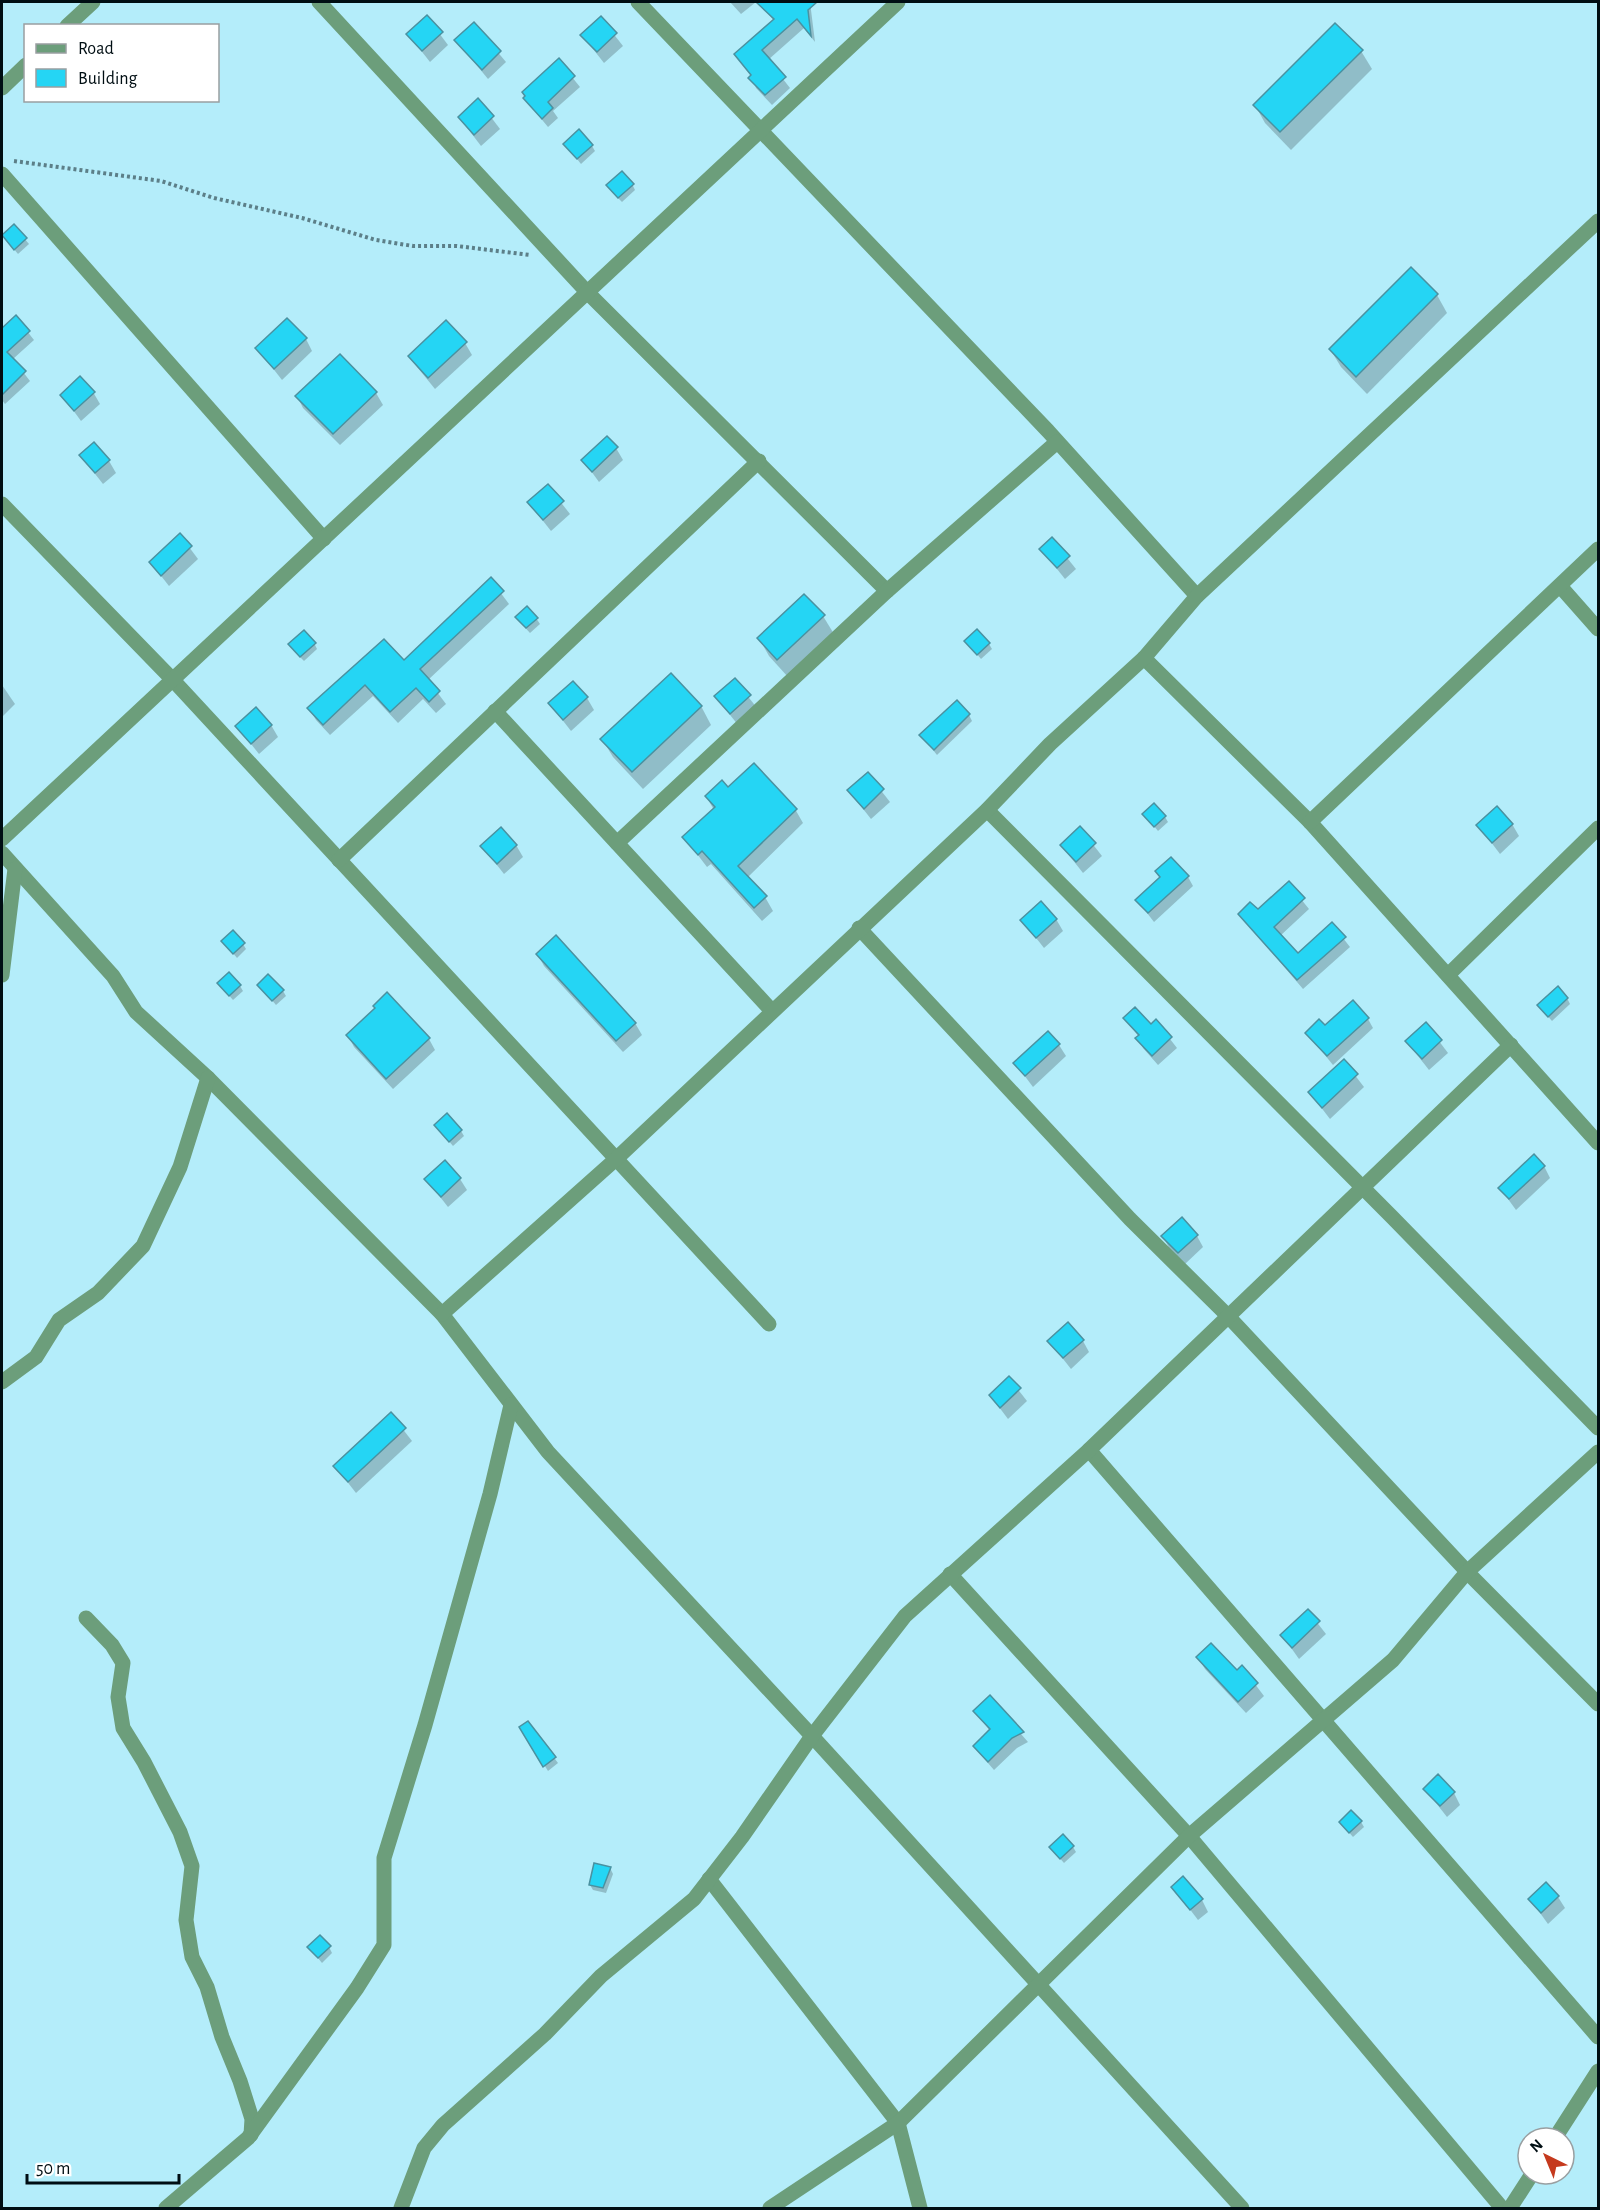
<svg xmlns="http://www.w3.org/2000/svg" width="1600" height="2210" viewBox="0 0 1600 2210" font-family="'Alegreya Sans',sans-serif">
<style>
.shadow{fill:#0003}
.building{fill:#25d5f4;stroke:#4a91a0;stroke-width:1.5}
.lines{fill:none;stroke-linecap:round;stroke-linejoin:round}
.path{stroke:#5c7f88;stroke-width:4;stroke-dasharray:3 3;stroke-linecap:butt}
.minor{stroke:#6c9e7b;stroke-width:15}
.tertiary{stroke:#6c9e7b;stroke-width:15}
</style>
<rect width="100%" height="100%" fill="#b4edfa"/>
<g class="shadow">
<polygon points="730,2 756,2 741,14"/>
<polygon points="764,2 790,2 793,4 796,2 810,2 815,42 804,28 768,60 790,88 772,105 756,88 752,77 736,54 774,21 761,5"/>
<polygon points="427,17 448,45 430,62 408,34"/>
<polygon points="601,18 623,46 604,63 582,35"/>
<polygon points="474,24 506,62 488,79 456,40"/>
<polygon points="1361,51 1372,69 1291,150 1265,123 1255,105"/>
<polygon points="559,61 580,87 553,111 558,118 548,127 524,98"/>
<polygon points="478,100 500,129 481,146 459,117"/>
<polygon points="565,144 592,146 595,151 581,164"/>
<polygon points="632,184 635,190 622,202 611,191"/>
<polygon points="14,226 29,244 18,254 3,236"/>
<polygon points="1411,269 1437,295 1447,313 1367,394 1341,367 1330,349"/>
<polygon points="16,317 34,340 13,359 30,381 5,404 2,400 2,330"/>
<polygon points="306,339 312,351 282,380 257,348"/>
<polygon points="465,343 472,355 435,389 409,357"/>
<polygon points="340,356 376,393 383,405 340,445 303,408 297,396"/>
<polygon points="93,392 100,404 81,421 62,395"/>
<polygon points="616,448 623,460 599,482 583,460"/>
<polygon points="81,456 109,461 116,473 103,484"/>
<polygon points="548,486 570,514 551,531 529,503"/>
<polygon points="180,535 198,559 169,586 151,563"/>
<polygon points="1052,539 1076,569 1065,579 1041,549"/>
<polygon points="491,580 509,604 428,680 446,704 436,713 423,699 398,723 373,696 330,735 316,720 309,708 404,662"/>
<polygon points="823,616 834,634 788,677 769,656 759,638"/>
<polygon points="536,618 540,624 530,633 520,622"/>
<polygon points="966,641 989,644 992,649 981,659"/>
<polygon points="314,643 317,649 304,661 293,650"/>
<polygon points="735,680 757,708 738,725 716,697"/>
<polygon points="2,685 15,704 2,717"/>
<polygon points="587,698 594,710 571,731 550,704"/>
<polygon points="701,706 711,725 643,789 613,757 602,739"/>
<polygon points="969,715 972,721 937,755 921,735"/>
<polygon points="271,725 278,737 259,754 237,726"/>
<polygon points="868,774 890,802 871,819 849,791"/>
<polygon points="728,789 795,809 803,823 747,878 765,897 773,911 762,921 711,864 707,867 684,837 714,810 706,796"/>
<polygon points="1144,814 1165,817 1168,822 1158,831"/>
<polygon points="1512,824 1519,836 1500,854 1478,825"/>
<polygon points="1080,828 1102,856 1083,873 1061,845"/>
<polygon points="516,845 523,857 504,874 482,846"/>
<polygon points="1157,872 1188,877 1193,886 1154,922 1137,900 1160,878"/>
<polygon points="1288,883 1309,909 1280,936 1298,955 1332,924 1350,947 1303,989 1239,914 1257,912"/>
<polygon points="1056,919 1063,931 1044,948 1022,920"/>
<polygon points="223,941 243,944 246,949 237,958"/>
<polygon points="538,955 635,1023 642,1035 623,1052 544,966"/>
<polygon points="219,984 240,986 243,991 233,1000"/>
<polygon points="259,985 283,991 286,996 276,1005"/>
<polygon points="387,994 429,1039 435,1050 393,1089 354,1047 348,1035 376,1009"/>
<polygon points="1567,998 1570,1004 1552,1021 1539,1006"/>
<polygon points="1125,1019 1150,1026 1156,1021 1177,1048 1158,1065 1143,1048 1139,1037"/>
<polygon points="1368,1019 1373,1028 1333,1065 1307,1033"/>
<polygon points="1426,1024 1448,1053 1429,1070 1407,1042"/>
<polygon points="1059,1045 1066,1056 1033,1087 1015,1063"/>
<polygon points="1344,1061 1364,1087 1330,1119 1310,1093"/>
<polygon points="436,1126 461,1131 464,1136 453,1146"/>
<polygon points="1544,1166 1550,1178 1516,1210 1500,1188"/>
<polygon points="426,1179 460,1179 467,1190 448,1207"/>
<polygon points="1163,1236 1197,1236 1203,1247 1185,1264 1169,1248"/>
<polygon points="1049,1341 1083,1341 1089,1352 1071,1369"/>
<polygon points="1009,1378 1027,1401 1008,1419 990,1395"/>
<polygon points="391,1414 412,1441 356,1493 335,1466"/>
<polygon points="1308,1611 1326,1634 1299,1659 1282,1635"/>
<polygon points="1198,1657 1237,1672 1242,1667 1264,1696 1246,1713 1205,1669"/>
<polygon points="989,1697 1028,1742 1017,1748 994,1770 974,1747 990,1731 975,1711"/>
<polygon points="528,1723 558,1763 548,1771 521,1728"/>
<polygon points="1425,1789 1454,1793 1460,1805 1447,1817"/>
<polygon points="1340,1822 1361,1822 1364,1827 1353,1837"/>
<polygon points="1073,1847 1076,1852 1064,1863 1051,1848"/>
<polygon points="610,1868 613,1874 606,1893 593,1890 590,1885"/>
<polygon points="1173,1887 1202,1900 1208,1912 1198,1920"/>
<polygon points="1558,1897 1565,1908 1548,1924 1530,1899"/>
<polygon points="309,1947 329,1947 332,1953 322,1963"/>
</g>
<g class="building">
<polygon points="756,2 817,2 808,10 811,36 797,19 762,50 786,77 765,95 748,78 751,75 734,54 774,19"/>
<polygon points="427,15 443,32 422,51 406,34"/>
<polygon points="601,16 617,33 597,52 580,35"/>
<polygon points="474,22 501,51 482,70 454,40"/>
<polygon points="1335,23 1363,50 1280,132 1253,105"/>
<polygon points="559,58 575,76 548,102 553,108 542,119 523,98 525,96 522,92"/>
<polygon points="478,98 494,116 474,135 458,117"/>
<polygon points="579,129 593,145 577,159 563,144"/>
<polygon points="622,171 634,184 618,198 606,185"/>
<polygon points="14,224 27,238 14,250 2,235"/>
<polygon points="1411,267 1438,294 1356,377 1329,349"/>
<polygon points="16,315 30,331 7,352 26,371 2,395 2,328"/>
<polygon points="287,318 307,338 274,369 255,348"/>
<polygon points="446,320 467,342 428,378 408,356"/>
<polygon points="340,354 377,392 333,434 295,396"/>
<polygon points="80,376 95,392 74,411 60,395"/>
<polygon points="607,436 618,447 592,472 581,460"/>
<polygon points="94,442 110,460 95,473 79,455"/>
<polygon points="548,484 564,501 543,520 527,502"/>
<polygon points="180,533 192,546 161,576 149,562"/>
<polygon points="1052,537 1070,556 1057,568 1039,549"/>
<polygon points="491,577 504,591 420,669 440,691 429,702 416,688 390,712 365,685 323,725 307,708 384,639 404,660"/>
<polygon points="804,594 825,615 777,660 757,638"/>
<polygon points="527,606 538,618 526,628 515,617"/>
<polygon points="977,629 990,643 977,655 964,641"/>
<polygon points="304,630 316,643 300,657 288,644"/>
<polygon points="671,673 702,706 632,772 600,739"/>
<polygon points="735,678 751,695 730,714 714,696"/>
<polygon points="573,681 588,697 563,720 548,703"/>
<polygon points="957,700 970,714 934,750 919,735"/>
<polygon points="256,707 272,725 251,744 235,726"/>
<polygon points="754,763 797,809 738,866 767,896 754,908 702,851 698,855 682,837 715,807 705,796 722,780 728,787"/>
<polygon points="868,772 884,789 864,809 847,790"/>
<polygon points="1154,803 1166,816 1154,827 1142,814"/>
<polygon points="1497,806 1513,824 1492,843 1476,825"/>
<polygon points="1080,826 1096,843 1076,862 1060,845"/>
<polygon points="501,827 517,845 497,864 480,846"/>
<polygon points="1171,857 1189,876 1148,913 1135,900 1160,877 1155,871"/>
<polygon points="1289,881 1305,898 1274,927 1298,953 1332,922 1346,937 1297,980 1238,914 1250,902 1258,909"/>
<polygon points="1041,901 1057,919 1036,938 1020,920"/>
<polygon points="233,930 245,943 233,954 221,941"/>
<polygon points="556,935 636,1023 616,1041 536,954"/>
<polygon points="229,972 241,985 229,996 217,983"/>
<polygon points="268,974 284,990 272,1001 257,985"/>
<polygon points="1558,986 1568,998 1548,1017 1537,1005"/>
<polygon points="387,992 430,1038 386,1079 346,1035 375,1008 373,1006"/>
<polygon points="1353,1000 1369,1018 1327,1056 1305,1033 1319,1019 1325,1025"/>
<polygon points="1135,1007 1151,1024 1156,1019 1172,1037 1152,1056 1135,1038 1139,1035 1123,1018"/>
<polygon points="1426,1022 1442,1040 1422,1059 1405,1041"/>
<polygon points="1048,1031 1060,1044 1025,1076 1013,1063"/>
<polygon points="1344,1059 1358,1074 1322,1108 1308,1092"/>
<polygon points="447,1113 462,1130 449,1142 434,1125"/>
<polygon points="1534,1154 1545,1166 1509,1199 1498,1188"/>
<polygon points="445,1160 461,1178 441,1197 424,1179"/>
<polygon points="1182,1217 1198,1235 1178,1253 1161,1236"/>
<polygon points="1068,1322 1084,1340 1063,1358 1047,1341"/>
<polygon points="1009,1376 1021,1388 1000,1408 989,1395"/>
<polygon points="391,1412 406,1428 348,1482 333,1466"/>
<polygon points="1308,1609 1320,1621 1292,1648 1280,1635"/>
<polygon points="1211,1643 1237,1670 1242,1665 1258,1683 1238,1702 1196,1657"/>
<polygon points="990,1695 1024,1732 1012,1738 988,1762 973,1746 990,1729 973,1711"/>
<polygon points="528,1721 556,1757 543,1767 519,1727"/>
<polygon points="1438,1774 1455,1792 1440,1806 1423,1789"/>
<polygon points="1351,1810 1362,1821 1349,1833 1339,1822"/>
<polygon points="1063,1834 1074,1846 1060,1859 1049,1847"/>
<polygon points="594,1863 611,1867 603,1888 589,1885"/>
<polygon points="1183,1876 1203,1899 1190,1910 1171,1887"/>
<polygon points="1546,1882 1559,1896 1541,1913 1528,1899"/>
<polygon points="320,1935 331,1946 318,1958 307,1947"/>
</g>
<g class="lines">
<polyline class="path" points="14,161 161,181 214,198 302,218 376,240 413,246 457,246 530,255"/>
<g class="minor">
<polyline points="319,2 587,292 887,591"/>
<polyline points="638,2 1048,431 1197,596"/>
<polyline points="2,174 324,539"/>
<polyline points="2,504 172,679 769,1324"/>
<polyline points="1560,586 1598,629"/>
<polyline points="1144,658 1310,822 1598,1143"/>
<polyline points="495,711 772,1011"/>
<polyline points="987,810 1392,1217 1598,1428"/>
<polyline points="1310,822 1598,549"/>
<polyline points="2,839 898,2"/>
<polyline points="617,843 887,591 1057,442"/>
<polyline points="2,853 113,976 136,1012 208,1078 442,1314 548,1452 812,1736 1242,2208"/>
<polyline points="339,860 759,461"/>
<polyline points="859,928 1130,1219 1227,1315 1473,1578 1598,1704"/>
<polyline points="2,975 15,869"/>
<polyline points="1448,975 1598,828"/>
<polyline points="442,1314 616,1159 987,810 1050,744 1144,658 1197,596 1598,221"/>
<polyline points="2,1382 36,1357 59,1320 98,1293 143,1246 180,1167 208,1078"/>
<polyline points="1089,1450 1598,2037"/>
<polyline points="950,1574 1189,1836 1502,2208"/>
<polyline points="86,1618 112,1645 123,1663 118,1697 123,1728 144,1762 180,1832 192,1866 186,1920 192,1957 207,1987 222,2037 240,2081 252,2119 251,2135"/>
<polyline points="709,1879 898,2123 920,2208"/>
<polyline points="1555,2138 1598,2071"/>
<polyline points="166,2208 248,2138 357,1988 384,1945 384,1858 425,1725 490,1494 511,1405"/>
<polyline points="401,2208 424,2148 443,2125 545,2034 601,1976 694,1899 742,1837 812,1736 905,1616 1089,1450 1511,1045"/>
<polyline points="770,2208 898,2123 1189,1836 1393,1660 1467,1572 1598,1452"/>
<polyline points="1510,2208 1532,2174"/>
</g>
<g class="tertiary">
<polyline points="67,26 93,2"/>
<polyline points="2,88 26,65"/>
</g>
</g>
<rect width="1600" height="2210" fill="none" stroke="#000e13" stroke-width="6"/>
<rect x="24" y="24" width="195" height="78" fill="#ffffff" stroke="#999fa1" stroke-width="1.5"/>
<rect x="36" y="44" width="30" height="9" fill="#6c9e7b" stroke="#999fa1" stroke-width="1.5"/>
<text x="78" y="54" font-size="18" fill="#000e13">Road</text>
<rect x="36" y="69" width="30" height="18" fill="#25d5f4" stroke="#999fa1" stroke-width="1.5"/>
<text x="78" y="84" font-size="18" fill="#000e13">Building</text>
<g transform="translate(1546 2156) rotate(317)"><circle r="28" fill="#ffffff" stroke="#999fa1" stroke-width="1.5"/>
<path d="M0-4.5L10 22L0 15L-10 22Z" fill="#c53a1e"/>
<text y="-9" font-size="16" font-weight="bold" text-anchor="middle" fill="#000e13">N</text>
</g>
<path d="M27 2174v9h152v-9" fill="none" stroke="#000e13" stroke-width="3"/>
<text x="36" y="2174" font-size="18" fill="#000e13" stroke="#ffffff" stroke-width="4.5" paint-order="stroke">50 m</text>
</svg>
